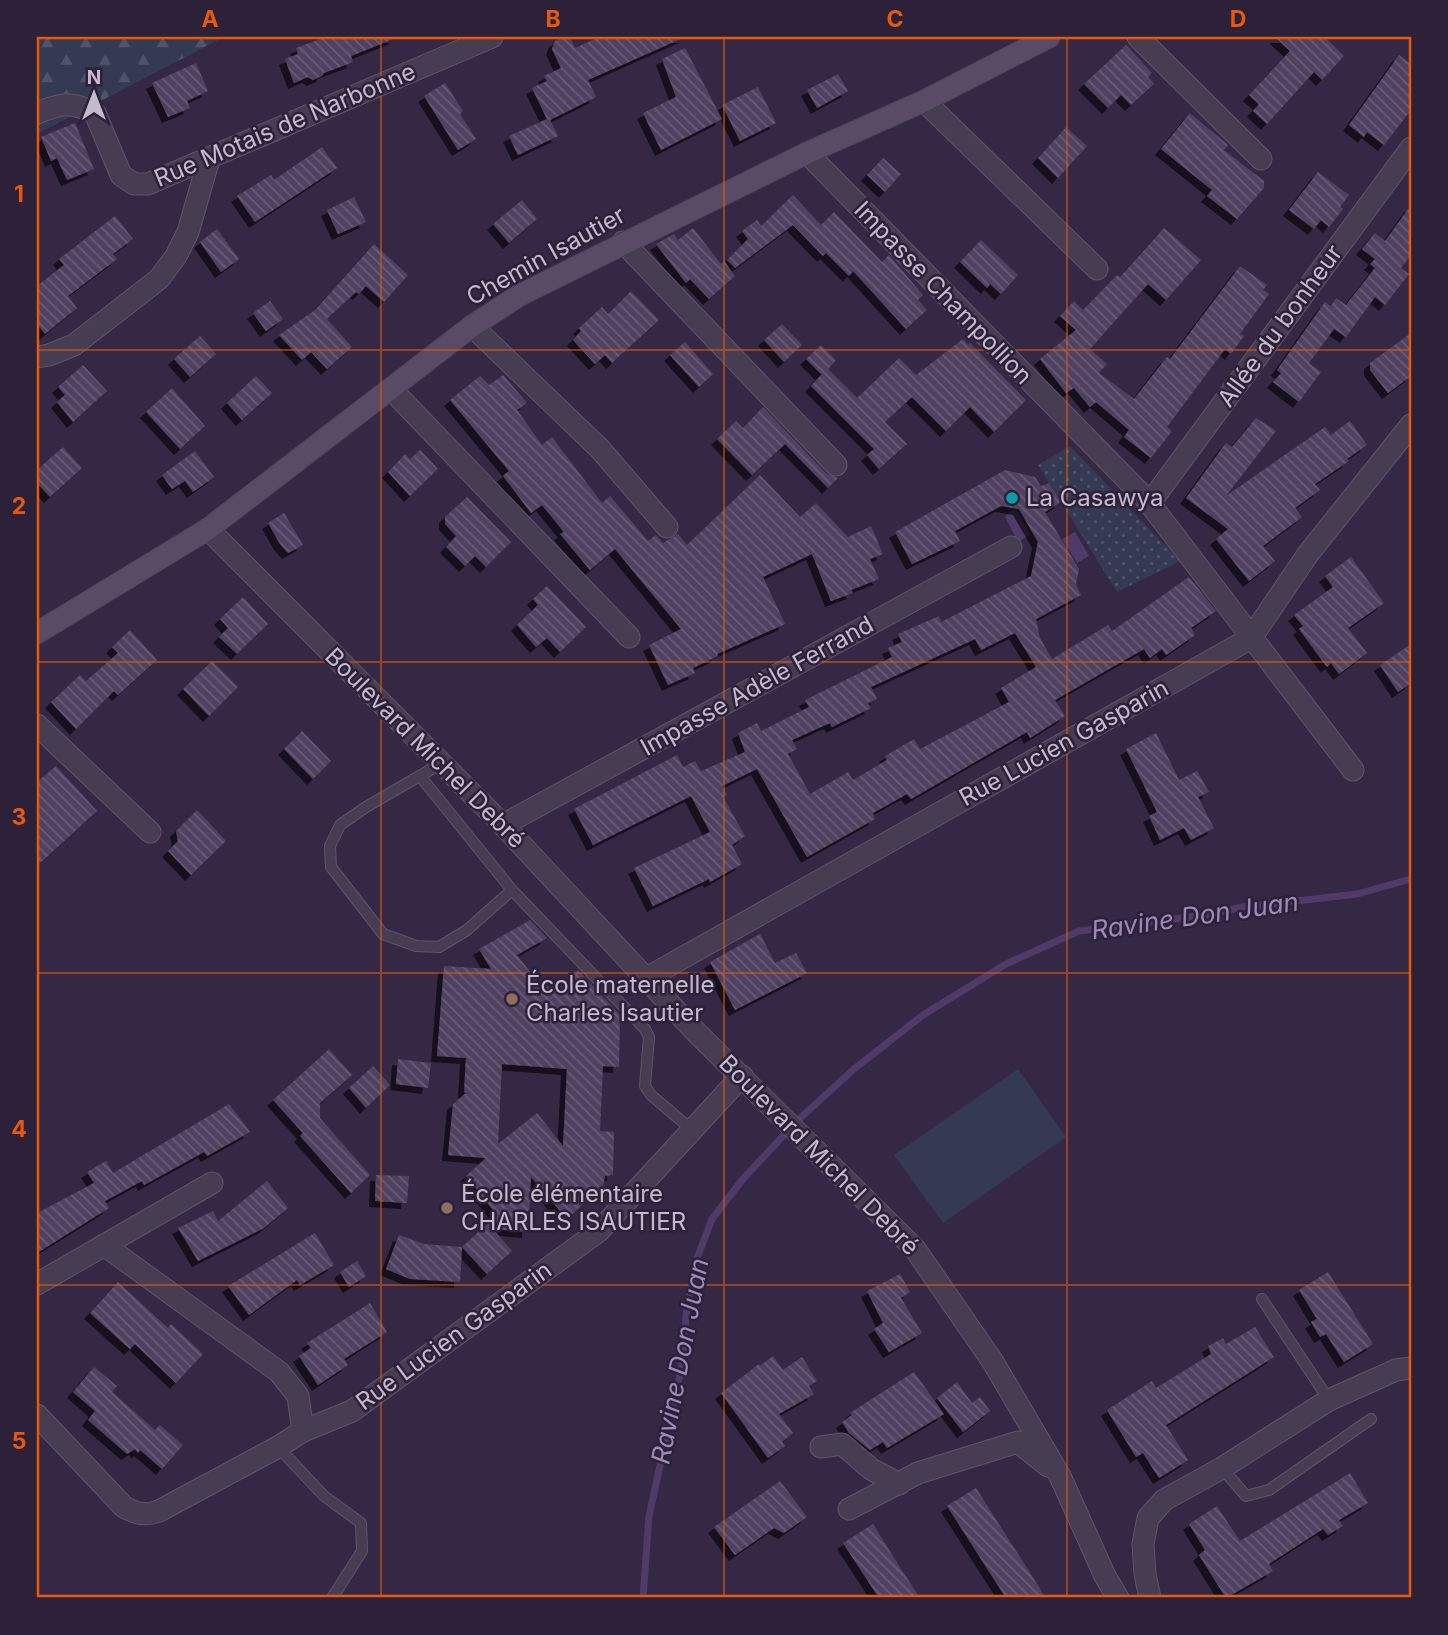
<svg xmlns="http://www.w3.org/2000/svg" width="1448" height="1635" viewBox="0 0 1448 1635" font-family="Inter,sans-serif">
<style>
.grass{fill:url(#grass-dots)}
.forest{fill:url(#forest-firs)}
.pitch{fill:#343a51}
.water{fill:#503b68}
.lines{fill:none;stroke-linecap:round;stroke-linejoin:round}
.stream{stroke:#503b68;stroke-width:7}
.building{fill:url(#building-back-hatch);fill-rule:evenodd;filter:url(#shadow)}
.lane-casing{stroke:#5f556b;stroke-width:12}
.street-casing{stroke:#5f556b;stroke-width:23}
.secondary-casing{stroke:#4d435a;stroke-width:23}
.lane{stroke:#473d53;stroke-width:10}
.street{stroke:#473d53;stroke-width:21}
.secondary{stroke:#594b66;stroke-width:21}
.grid{fill:none;stroke:#e8590c;stroke-width:2;stroke-opacity:0.55}
.culture-dot{fill:#0f9aa8;stroke:#2c2139;stroke-width:2.5}
.education-dot{fill:#8d6e63;stroke:#2c2139;stroke-width:2.5}
.labels{text-anchor:middle;stroke-width:5;stroke-linejoin:round;paint-order:stroke}
.street-label{font-size:24px;fill:#c3bacd;stroke:#2c2139}
.poi-label{font-size:24px;fill:#c3bacd;stroke:#2c2139;text-anchor:start}
.water-label{font-size:26px;font-style:italic;fill:#9e89b8;stroke:#2c2139}
.neatline{fill:none;stroke:#e8590c;stroke-width:2.5}
.grid-label{font-size:23px;text-anchor:middle;font-weight:bold;fill:#e8590c}
</style>
<defs>
<pattern id="grass-dots" width="8" height="8" patternUnits="userSpaceOnUse" patternTransform="scale(1.75)"><rect width="8" height="8" fill="#343a51"/><path d="M2 2h.1M6 6h.1" fill="none" stroke="#505469" stroke-width="1.8" stroke-linecap="round"/></pattern>
<pattern id="forest-firs" width="22" height="20" patternUnits="userSpaceOnUse" patternTransform="scale(1.75)"><rect width="22" height="20" fill="#343a51"/><path d="M5 1l3.5 6h-7zM16 11l3.5 6h-7z" fill="#505469"/></pattern>
<pattern id="building-back-hatch" width="6" height="6" patternUnits="userSpaceOnUse" patternTransform="scale(1.75)"><rect width="6" height="6" fill="#504261"/><path d="M-1 5l2 2M0 0l6 6M5-1l2 2" fill="none" stroke="#685b76"/></pattern>
<filter id="shadow"><feDropShadow dx="-6" dy="6" stdDeviation="0" flood-color="#0009"/></filter>
</defs>
<rect width="100%" height="100%" fill="#352844"/>
<polygon class="grass" points="1070,446 1180,561 1117,592 1038,465"/>
<polygon class="forest" points="37,37 224,37 37,134"/>
<polygon class="pitch" points="1018,1069 1066,1137 943,1223 894,1155"/>
<g class="water">
<polygon points="1012,510 1018,512 1030,535 1018,542 1005,517"/>
<polygon points="1075,532 1089,556 1077,563 1062,539"/>
</g>
<g class="lines">
<polyline class="stream" points="643,1598 649,1516 682,1365 687,1306 696,1261 712,1219 743,1179 797,1121 854,1069 923,1015 1006,964 1079,931 1206,915 1243,907 1357,894 1411,879"/>
</g>
<g class="building">
<polygon points="326,37 395,37 396,38 351,56 353,62 324,73 322,76 313,80 308,77 294,83 285,59 298,54 296,48"/>
<polygon points="563,37 570,37 575,48 599,37 685,37 588,80 596,97 550,120 558,136 518,155 509,136 547,119 532,88 547,81 544,76 561,68 552,49 555,41"/>
<polygon points="1275,37 1325,37 1344,56 1322,80 1314,72 1267,124 1253,111 1259,104 1249,95 1290,51"/>
<polygon points="1126,45 1152,73 1148,77 1154,84 1131,105 1121,95 1108,108 1084,84"/>
<polygon points="685,48 722,119 661,150 643,113 676,97 662,59"/>
<polygon points="1399,55 1411,64 1411,110 1384,145 1367,132 1364,137 1349,125"/>
<polygon points="196,63 208,91 187,101 190,108 168,117 152,83"/>
<polygon points="838,74 848,91 817,108 807,90"/>
<polygon points="445,83 463,111 460,114 476,139 458,150 424,96"/>
<polygon points="758,87 776,123 740,141 722,105"/>
<polygon points="1190,113 1228,145 1224,150 1264,181 1264,188 1237,219 1207,196 1212,190 1161,149"/>
<polygon points="75,123 94,169 67,180 57,158 51,161 41,137"/>
<polygon points="1066,127 1087,146 1058,178 1038,158"/>
<polygon points="322,147 337,168 255,222 237,196 271,175 274,180"/>
<polygon points="883,158 901,174 885,192 867,175"/>
<polygon points="1318,172 1349,195 1340,207 1343,209 1329,227 1321,220 1314,229 1289,210"/>
<polygon points="793,195 821,225 834,212 882,262 889,255 923,295 918,300 927,310 906,329 853,271 849,276 826,253 823,256 793,225 735,268 727,260 748,239 742,231 757,220 761,226"/>
<polygon points="354,197 366,222 338,234 327,210"/>
<polygon points="522,200 537,219 509,243 493,224"/>
<polygon points="1411,205 1411,255 1401,268 1409,274 1385,305 1375,297 1346,337 1334,329 1309,363 1321,372 1299,402 1273,382 1281,373 1277,370 1325,302 1331,306 1336,298 1346,305 1375,268 1370,264 1375,259 1362,249 1375,233 1385,241"/>
<polygon points="115,216 133,239 113,254 117,259 68,296 77,308 45,334 37,324 37,286 64,265 59,259"/>
<polygon points="693,228 721,264 724,261 735,276 709,299 690,279 686,283 656,244 674,234 678,240"/>
<polygon points="1164,228 1201,260 1166,300 1148,284 1090,349 1107,364 1099,373 1134,399 1167,357 1170,359 1240,266 1267,285 1263,290 1269,294 1240,334 1244,336 1231,354 1225,349 1167,427 1172,431 1151,458 1124,437 1129,430 1096,402 1090,407 1074,388 1066,393 1040,359 1076,330 1060,316 1074,301 1083,310 1117,275 1120,277"/>
<polygon points="217,229 239,259 221,272 200,242"/>
<polygon points="981,240 1018,275 1001,294 990,284 987,288 960,262"/>
<polygon points="374,244 408,275 384,302 366,286 359,294 356,292 327,319 352,347 327,369 311,352 302,360 279,335 315,310"/>
<polygon points="631,291 659,320 612,363 605,355 595,364 573,340 581,331 579,328 602,307 608,314"/>
<polygon points="270,301 283,319 266,331 253,313"/>
<polygon points="782,324 802,345 784,362 764,340"/>
<polygon points="1411,333 1411,376 1388,393 1370,370 1370,363"/>
<polygon points="200,336 216,354 190,377 174,359"/>
<polygon points="963,339 968,345 970,343 1026,400 994,432 970,407 946,431 912,397 885,422 907,444 879,469 867,455 874,449 811,386 823,373 822,375 806,359 821,345 836,360 828,369 857,398 899,358 916,375"/>
<polygon points="685,342 713,374 699,387 670,355"/>
<polygon points="83,365 107,391 73,422 57,402 65,395 58,387"/>
<polygon points="503,375 527,403 517,410 542,445 552,437 602,503 610,496 648,541 656,535 663,543 678,534 687,545 760,475 800,517 816,503 848,537 871,526 883,554 870,559 879,579 851,590 853,593 831,601 812,554 763,577 785,624 717,654 718,656 693,668 695,673 668,685 649,645 681,629 615,549 590,570 560,534 564,532 542,505 531,513 503,476 509,471 450,400 480,376 489,385"/>
<polygon points="256,376 272,393 242,420 227,403"/>
<polygon points="172,388 205,426 180,449 146,412"/>
<polygon points="763,407 827,474 838,478 828,488 785,444 752,475 717,439 736,421 743,428"/>
<polygon points="1256,418 1276,431 1226,496 1325,427 1331,435 1350,421 1367,445 1347,459 1349,461 1315,484 1320,490 1295,508 1302,517 1263,546 1275,561 1249,581 1216,539 1228,529 1186,498 1226,443 1232,447"/>
<polygon points="63,447 82,468 50,497 37,483 37,470"/>
<polygon points="420,450 438,469 410,496 388,472 405,454 410,459"/>
<polygon points="195,451 214,477 193,492 185,481 172,489 162,475"/>
<path d="M1005,470L1035,477L1041,486L1049,483L1061,502L1045,512L1079,569L1076,584L1081,595L1036,619L1040,638L1052,659L1108,625L1112,631L1189,577L1216,611L1191,628L1195,635L1166,655L1162,649L1150,658L1144,649L1055,700L1065,716L1030,738L1027,732L911,799L907,794L873,813L875,819L807,857L757,769L722,786L727,795L723,797L745,836L732,845L742,864L710,882L709,879L653,906L634,868L710,832L691,796L593,845L574,809L677,755L683,767L695,761L701,771L745,752L738,733L757,723L761,731L809,707L805,700L892,657L888,648L902,642L898,634L939,616L941,622L1031,576L1038,542L1019,509L1001,506L955,531L960,541L912,564L895,532ZM1015,633L1036,667L1001,688L1009,702L920,749L914,739L885,756L887,760L853,780L848,772L810,794L788,754L797,749L792,740L830,723L832,727L871,708L868,703L877,699L871,687L975,639L981,650Z"/>
<polygon points="467,497 511,542 486,567 475,556 465,566 446,547 456,536 445,524 445,517"/>
<polygon points="284,513 303,545 288,553 280,544 268,523"/>
<polygon points="1351,557 1384,603 1348,628 1367,653 1339,674 1331,663 1327,667 1299,629 1303,626 1294,615 1333,587 1325,576"/>
<polygon points="547,586 586,627 560,652 547,638 536,647 517,625 538,605 533,599"/>
<polygon points="243,597 268,624 237,654 219,637 228,628 220,619"/>
<polygon points="130,630 157,660 118,695 114,691 76,729 51,702 80,675 86,681 118,653 112,647"/>
<polygon points="1411,644 1411,683 1398,692 1380,665"/>
<polygon points="212,661 238,687 209,716 183,689"/>
<polygon points="302,731 331,761 313,779 284,749"/>
<polygon points="1156,733 1179,780 1197,771 1209,792 1198,797 1214,828 1191,840 1184,828 1160,840 1149,816 1157,812 1126,749"/>
<polygon points="56,766 97,811 37,866 37,782"/>
<polygon points="197,810 226,841 191,875 168,851 178,841 176,831"/>
<path d="M530,920L547,938L517,955L541,986L560,989L578,970L620,1015L619,1067L603,1066L600,1131L614,1132L613,1175L605,1176L603,1186L567,1219L531,1177L528,1232L493,1229L512,1251L487,1274L462,1247L497,1215L466,1176L486,1158L448,1155L453,1104L466,1093L464,1092L466,1058L437,1056L444,966L491,969L479,949ZM502,1064L567,1069L563,1146L537,1113L498,1144Z"/>
<polygon points="760,934 775,963 796,953 807,973 735,1010 710,962"/>
<polygon points="329,1049 352,1075 320,1103 320,1118 370,1175 351,1193 300,1136 303,1133 273,1100"/>
<polygon points="398,1059 431,1063 428,1088 396,1084"/>
<polygon points="373,1066 390,1085 366,1108 349,1088"/>
<polygon points="229,1104 250,1132 207,1156 204,1152 144,1185 142,1181 105,1201 109,1208 37,1253 37,1213 94,1183 87,1172 106,1161 113,1173"/>
<polygon points="376,1175 409,1176 407,1203 375,1201"/>
<polygon points="267,1181 288,1208 264,1228 198,1261 178,1228 213,1211 218,1221"/>
<polygon points="315,1233 334,1265 300,1285 297,1280 249,1315 228,1286"/>
<polygon points="399,1235 424,1244 462,1247 460,1282 410,1279 386,1269"/>
<polygon points="357,1261 366,1276 349,1287 340,1272"/>
<polygon points="1328,1272 1373,1344 1344,1362 1326,1334 1320,1337 1311,1322 1317,1319 1299,1290"/>
<polygon points="900,1274 910,1292 901,1298 922,1333 889,1352 874,1329 883,1323 867,1291"/>
<polygon points="118,1282 168,1328 171,1324 203,1354 176,1383 135,1344 130,1349 90,1313"/>
<polygon points="370,1303 387,1332 344,1359 348,1365 318,1385 299,1356 311,1348 307,1343"/>
<polygon points="1255,1327 1274,1357 1166,1425 1188,1460 1159,1478 1143,1453 1136,1457 1107,1410 1152,1381 1156,1388 1211,1354 1208,1346 1223,1338 1226,1344"/>
<polygon points="773,1356 783,1370 802,1357 817,1381 809,1386 814,1394 779,1414 793,1433 782,1442 785,1446 768,1458 721,1393 759,1364 760,1366"/>
<polygon points="94,1367 117,1386 112,1392 155,1430 160,1425 183,1445 162,1469 140,1450 138,1453 135,1449 127,1454 88,1420 95,1411 73,1392"/>
<polygon points="914,1372 944,1414 887,1448 883,1442 870,1450 849,1433 842,1422 852,1415 850,1413"/>
<polygon points="957,1382 972,1403 980,1397 990,1411 963,1432 937,1398"/>
<polygon points="1350,1473 1368,1503 1339,1520 1343,1526 1328,1535 1323,1529 1269,1564 1273,1571 1226,1598 1199,1555 1205,1550 1189,1524 1217,1506 1240,1541"/>
<polygon points="780,1481 807,1517 784,1533 774,1528 735,1555 714,1527"/>
<polygon points="976,1488 1039,1587 1045,1598 1006,1598 947,1506"/>
<polygon points="873,1524 901,1569 920,1598 879,1598 843,1543"/>
</g>
<g class="lines">
<g class="lane-casing">
<g id="lane">
<polyline points="442,763 366,807 340,825 330,846 331,867 383,934 416,946 439,947 467,930 512,890 645,1029 649,1037 645,1086 651,1095 692,1130"/>
<polyline points="420,776 512,890"/>
<polyline points="1262,1299 1329,1400"/>
<polyline points="278,1447 324,1496 361,1523 362,1551 332,1598"/>
<polyline points="1222,1468 1246,1496 1269,1490 1371,1419"/>
</g>
</g>
<g class="street-casing">
<g id="street">
<polyline points="1138,37 1261,159"/>
<polyline points="924,101 1097,269"/>
<path d="M37,113C62,103 70,101 95,113L121,175L134,184H148L492,37"/>
<polyline points="807,153 1147,500 1353,770"/>
<polyline points="623,242 836,465"/>
<polyline points="472,326 600,449 667,527"/>
<polyline points="37,357 49,355 74,345 159,279 176,256 188,232 209,159"/>
<polyline points="391,389 629,637"/>
<polyline points="1149,504 1411,148"/>
<polyline points="208,529 503,825 694,1030 915,1249 993,1362 1060,1476 1105,1576 1118,1598"/>
<polyline points="37,725 150,832"/>
<polyline points="503,825 1011,547"/>
<polyline points="645,979 1251,638 1308,554 1411,425"/>
<polyline points="104,1245 279,1372 298,1396 303,1431"/>
<polyline points="37,1284 212,1183"/>
<path d="M37,1415L124,1507C137,1514 145,1516 159,1511L278,1447L303,1431L352,1411L599,1231L742,1076"/>
<polyline points="821,1447 842,1444 871,1469 899,1484"/>
<polyline points="849,1509 918,1473 1018,1442 1048,1466"/>
<polyline points="1150,1598 1145,1574 1143,1544 1148,1518 1164,1500 1222,1468 1329,1400 1396,1370 1411,1368"/>
</g>
</g>
<g class="secondary-casing">
<polyline id="secondary" points="37,633 208,529 472,326 520,295 807,153 924,101 1049,37"/>
</g>
<use href="#lane" class="lane"/>
<use href="#street" class="street"/>
<use href="#secondary" class="secondary"/>
</g>
<path class="grid" d="M381,37V1598M724,37V1598M1067,37V1598M37,350H1411M37,662H1411M37,973H1411M37,1285H1411"/>
<circle class="culture-dot" cx="1012" cy="498" r="7"/>
<g class="education-dot">
<circle cx="512" cy="999" r="7"/>
<circle cx="447" cy="1208" r="7"/>
</g>
<g class="labels">
<g class="street-label">
<text transform="translate(285 125) rotate(-23)" y="8">Rue Motais de Narbonne</text>
<text transform="translate(546 256) rotate(-29)" y="8">Chemin Isautier</text>
<text transform="translate(943 293) rotate(46)" y="8">Impasse Champollion</text>
<text transform="translate(1280 326) rotate(-54)" y="8">Allée du bonheur</text>
<text transform="translate(757 686) rotate(-29)" y="8">Impasse Adèle Ferrand</text>
<text transform="translate(1064 743) rotate(-29)" y="8">Rue Lucien Gasparin</text>
<text transform="translate(425 748) rotate(45)" y="8">Boulevard Michel Debré</text>
<text transform="translate(819 1155) rotate(45)" y="8">Boulevard Michel Debré</text>
<text transform="translate(454 1336) rotate(-36)" y="8">Rue Lucien Gasparin</text>
</g>
<g class="poi-label">
<text x="1026" y="506">La Casawya</text>
<text x="526" y="993">École maternelle<tspan x="526" dy="28">Charles Isautier</tspan></text>
<text x="461" y="1202">École élémentaire<tspan x="461" dy="28">CHARLES ISAUTIER</tspan></text>
</g>
<g class="water-label">
<text transform="translate(1195 916) rotate(-8)" y="9">Ravine Don Juan</text>
<text transform="translate(680 1361) rotate(-79)" y="9">Ravine Don Juan</text>
</g>
</g>
<rect width="1448" height="1635" fill="none" stroke="#2c2139" stroke-width="77"/>
<g transform="translate(94 94)" stroke="#2c2139" stroke-width="5" paint-order="stroke">
<path d="M0-5L12 26L0 18L-12 26Z" fill="#c3bacd"/>
<text y="-10" font-size="19" font-weight="bold" text-anchor="middle" fill="#c3bacd">N</text>
</g>
<rect x="38" y="38" width="1372" height="1558" class="neatline"/>
<g class="grid-label">
<text x="210" y="27">A</text>
<text x="553" y="27">B</text>
<text x="895" y="27">C</text>
<text x="1238" y="27">D</text>
<text x="19" y="202">1</text>
<text x="19" y="514">2</text>
<text x="19" y="825">3</text>
<text x="19" y="1137">4</text>
<text x="19" y="1449">5</text>
</g>
</svg>
